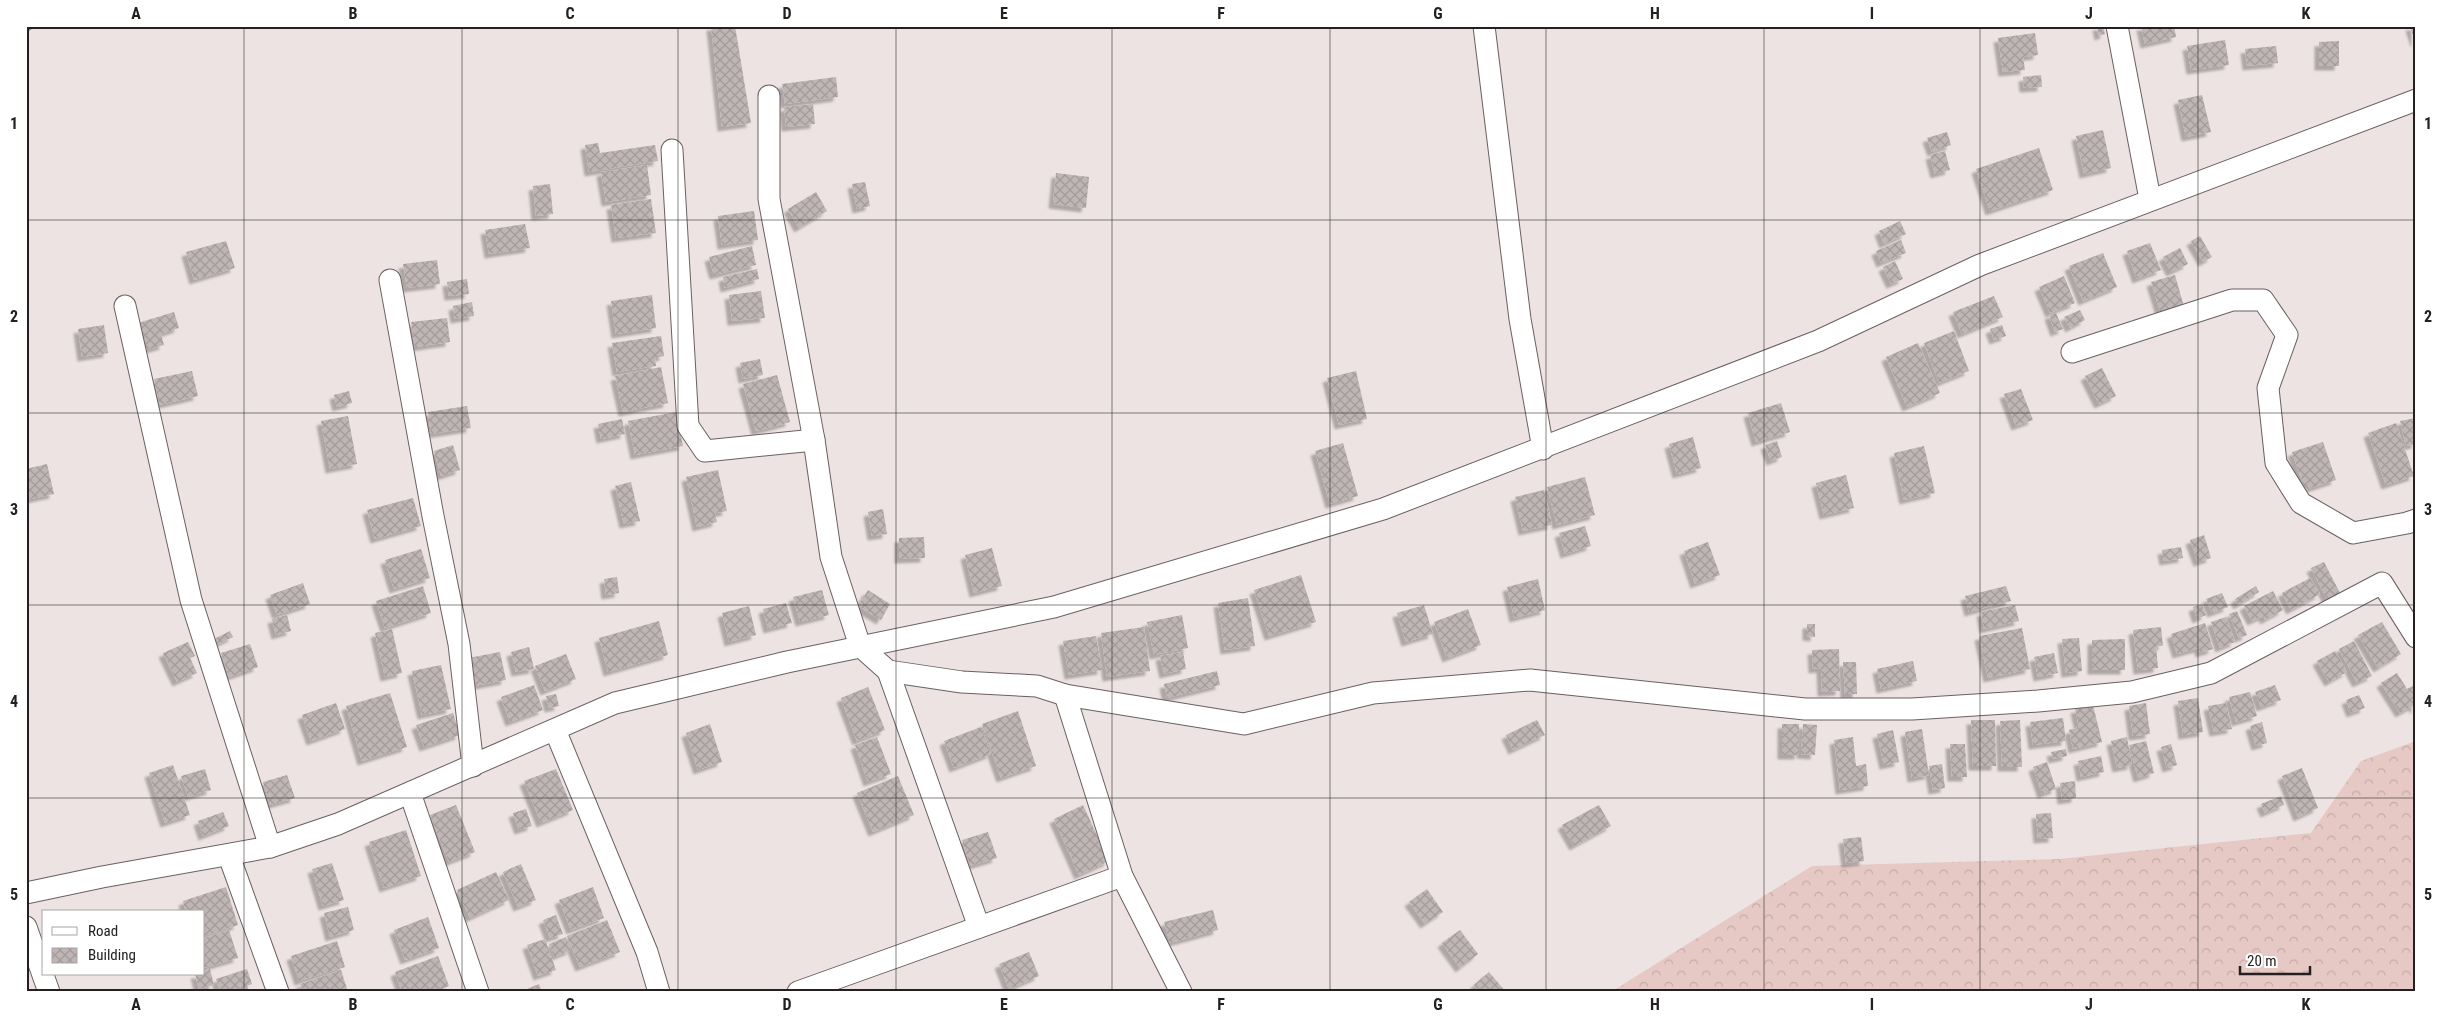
<svg xmlns="http://www.w3.org/2000/svg" width="2442" height="1018" viewBox="0 0 2442 1018" font-family="'Roboto Condensed',sans-serif">
<style>
.forest{fill:url(#forest-crowns)}
.lines{fill:none;stroke-linecap:round;stroke-linejoin:round}
.stream{stroke:#a3807b;stroke-width:7}
.building{fill:url(#building-cross-hatch);filter:url(#shadow)}
.street-casing{stroke:#69615f;stroke-width:23}
.street{stroke:#fff;stroke-width:21}
.grid{fill:none;stroke:#23201f;stroke-width:1;stroke-opacity:0.55}
.neatline{fill:none;stroke:#23201f;stroke-width:2}
.grid-label{font-size:16px;text-anchor:middle;font-weight:bold;fill:#23201f}
</style>
<defs>
<pattern id="forest-crowns" width="20" height="18" patternUnits="userSpaceOnUse" patternTransform="scale(1.25)"><rect width="20" height="18" fill="#e6c8c4"/><path d="M2 6a3 3 0 1 1 6 0M12 15a3 3 0 1 1 6 0" fill="none" stroke="#c5aca8"/></pattern>
<pattern id="building-cross-hatch" width="8" height="8" patternUnits="userSpaceOnUse" patternTransform="scale(1.25)"><rect width="8" height="8" fill="#beb5b4"/><path d="M0 0l8 8M0 8l8-8" fill="none" stroke="#a39b9a"/></pattern>
<filter id="shadow"><feDropShadow dx="-4.5" dy="4.5" stdDeviation="1" flood-color="#0004"/></filter>
</defs>
<rect width="100%" height="100%" fill="#ede3e2"/>
<polygon class="forest" points="2416,741 2416,992 1611,992 1812,866 2059,859 2311,833 2361,761"/>
<g class="lines">
<polyline class="stream" points="26,29 30,26"/>
</g>
<g class="building">
<polygon points="711,26 735,26 751,123 722,127"/>
<polygon points="2097,26 2103,26 2105,34 2099,36"/>
<polygon points="2141,26 2174,26 2176,37 2145,44"/>
<polygon points="2410,26 2416,26 2416,42 2415,42"/>
<polygon points="2035,33 2038,55 2023,57 2025,70 2003,72 1998,38"/>
<polygon points="2225,40 2229,65 2191,70 2187,46"/>
<polygon points="2339,41 2339,66 2319,66 2319,42"/>
<polygon points="2276,46 2278,63 2247,66 2245,49"/>
<polygon points="2041,75 2042,87 2024,88 2023,77"/>
<polygon points="836,77 838,97 785,104 782,84"/>
<polygon points="2202,95 2211,132 2186,137 2178,100"/>
<polygon points="813,104 815,124 786,127 784,107"/>
<polygon points="2103,130 2111,168 2084,174 2076,136"/>
<polygon points="1947,132 1951,145 1932,152 1927,138"/>
<polygon points="598,143 600,153 655,145 658,161 589,172 585,145"/>
<polygon points="2039,148 2053,190 1990,211 1976,169"/>
<polygon points="1945,151 1950,170 1935,174 1930,155"/>
<polygon points="647,165 651,195 606,202 601,172"/>
<polygon points="1056,173 1089,177 1086,208 1053,204"/>
<polygon points="865,182 870,206 857,209 852,184"/>
<polygon points="550,184 553,214 536,216 533,186"/>
<polygon points="816,192 827,211 799,228 788,209"/>
<polygon points="651,199 656,233 616,238 611,205"/>
<polygon points="754,211 758,240 722,245 718,216"/>
<polygon points="1900,221 1906,234 1884,244 1879,231"/>
<polygon points="525,224 530,248 489,254 485,230"/>
<polygon points="2200,236 2212,257 2203,262 2191,241"/>
<polygon points="1901,240 1906,253 1881,263 1876,251"/>
<polygon points="226,241 235,268 194,280 186,252"/>
<polygon points="2150,243 2161,270 2137,279 2127,251"/>
<polygon points="752,246 756,265 714,275 709,257"/>
<polygon points="2180,248 2188,264 2171,272 2163,257"/>
<polygon points="2103,253 2117,287 2083,301 2069,266"/>
<polygon points="437,260 440,284 407,288 403,264"/>
<polygon points="1895,261 1903,279 1891,284 1883,267"/>
<polygon points="757,269 759,279 725,288 723,277"/>
<polygon points="2175,275 2184,307 2161,314 2151,282"/>
<polygon points="2064,276 2075,303 2050,313 2039,287"/>
<polygon points="467,279 469,294 449,296 447,282"/>
<polygon points="761,291 765,318 732,321 729,295"/>
<polygon points="652,295 656,328 616,334 611,301"/>
<polygon points="1994,296 2003,317 1962,334 1953,312"/>
<polygon points="472,302 474,316 455,319 453,306"/>
<polygon points="2080,310 2085,320 2070,328 2064,317"/>
<polygon points="174,312 179,328 161,334 164,345 147,350 138,323"/>
<polygon points="2056,313 2063,329 2055,332 2049,315"/>
<polygon points="447,318 450,342 415,347 411,322"/>
<polygon points="104,325 108,353 82,357 78,329"/>
<polygon points="2002,325 2006,336 1994,340 1990,329"/>
<polygon points="1954,331 1969,371 1939,383 1924,343"/>
<polygon points="661,336 664,356 655,358 656,366 617,372 612,343"/>
<polygon points="1918,343 1940,393 1907,407 1886,357"/>
<polygon points="760,359 763,375 743,379 740,363"/>
<polygon points="661,367 668,403 623,412 615,376"/>
<polygon points="2102,368 2116,396 2099,404 2085,376"/>
<polygon points="192,371 198,396 159,405 154,379"/>
<polygon points="1356,371 1367,419 1339,425 1327,378"/>
<polygon points="777,375 790,422 756,431 743,384"/>
<polygon points="2021,389 2033,420 2016,426 2004,394"/>
<polygon points="349,391 352,403 337,407 334,395"/>
<polygon points="1781,403 1790,432 1756,442 1748,413"/>
<polygon points="467,406 471,428 431,434 428,412"/>
<polygon points="676,412 683,446 635,455 628,421"/>
<polygon points="348,416 357,464 330,469 321,421"/>
<polygon points="2416,418 2416,444 2406,446 2400,421"/>
<polygon points="622,419 625,434 601,439 598,424"/>
<polygon points="2396,423 2414,476 2386,485 2368,433"/>
<polygon points="1693,437 1701,468 1677,474 1669,444"/>
<polygon points="1777,441 1782,457 1771,461 1765,445"/>
<polygon points="2323,442 2336,480 2305,490 2292,452"/>
<polygon points="1343,443 1358,496 1330,504 1315,451"/>
<polygon points="453,445 460,470 441,476 434,451"/>
<polygon points="1924,446 1935,493 1904,500 1894,453"/>
<polygon points="47,464 54,494 26,500 26,469"/>
<polygon points="718,470 727,511 715,513 717,522 697,527 686,477"/>
<polygon points="1846,475 1854,508 1824,515 1816,483"/>
<polygon points="1585,477 1595,515 1557,525 1547,487"/>
<polygon points="631,482 640,521 624,524 615,486"/>
<polygon points="1544,490 1552,525 1523,531 1515,497"/>
<polygon points="413,498 421,526 375,539 367,510"/>
<polygon points="883,509 887,534 872,536 868,512"/>
<polygon points="1585,526 1591,546 1565,554 1559,533"/>
<polygon points="2204,535 2211,558 2198,562 2190,540"/>
<polygon points="924,537 925,558 899,559 899,538"/>
<polygon points="1708,542 1720,575 1695,584 1684,551"/>
<polygon points="2181,547 2183,558 2164,561 2162,550"/>
<polygon points="992,548 1002,586 974,593 965,555"/>
<polygon points="421,549 430,578 394,589 385,560"/>
<polygon points="2324,562 2341,595 2328,601 2311,568"/>
<polygon points="1301,575 1316,622 1269,636 1254,590"/>
<polygon points="617,577 619,593 606,595 604,579"/>
<polygon points="2310,578 2320,594 2291,610 2282,593"/>
<polygon points="1538,579 1545,610 1514,618 1507,587"/>
<polygon points="303,583 310,604 277,615 270,595"/>
<polygon points="423,586 431,613 385,628 376,601"/>
<polygon points="2006,586 2011,601 1969,612 1965,596"/>
<polygon points="2256,586 2259,592 2238,605 2235,599"/>
<polygon points="822,590 829,615 800,622 793,597"/>
<polygon points="868,590 890,604 881,620 858,606"/>
<polygon points="2273,591 2283,610 2265,620 2263,616 2252,621 2244,606"/>
<polygon points="2222,593 2228,607 2212,613 2206,599"/>
<polygon points="1248,598 1255,646 1225,650 1218,603"/>
<polygon points="786,603 792,623 768,629 763,609"/>
<polygon points="2202,604 2206,615 2197,619 2193,607"/>
<polygon points="1424,605 1433,634 1406,642 1397,613"/>
<polygon points="2015,605 2019,621 1984,629 1981,612"/>
<polygon points="749,606 756,635 729,642 722,613"/>
<polygon points="1468,609 1481,645 1447,658 1434,622"/>
<polygon points="2237,611 2247,635 2239,638 2229,614"/>
<polygon points="287,615 291,631 276,635 272,619"/>
<polygon points="1182,615 1188,648 1154,655 1147,622"/>
<polygon points="2226,617 2235,642 2220,648 2211,622"/>
<polygon points="659,621 668,655 608,672 599,638"/>
<polygon points="2382,622 2401,654 2378,668 2358,635"/>
<polygon points="2205,623 2213,649 2200,653 2199,648 2177,654 2171,634"/>
<polygon points="1807,624 1815,624 1815,637 1807,636"/>
<polygon points="1144,627 1150,671 1107,677 1101,633"/>
<polygon points="2161,627 2163,646 2156,646 2158,668 2138,670 2133,630"/>
<polygon points="2022,628 2030,669 1988,678 1979,636"/>
<polygon points="392,629 402,673 385,677 375,633"/>
<polygon points="230,631 233,637 216,645 214,639"/>
<polygon points="1096,636 1102,670 1069,675 1063,641"/>
<polygon points="2079,638 2082,671 2066,673 2062,639"/>
<polygon points="2125,639 2125,670 2092,670 2092,640"/>
<polygon points="2354,641 2372,676 2357,683 2339,649"/>
<polygon points="188,642 195,656 190,658 197,673 177,682 163,653"/>
<polygon points="250,644 258,667 229,677 221,653"/>
<polygon points="529,647 534,669 516,672 511,652"/>
<polygon points="1839,649 1840,691 1822,692 1821,668 1813,669 1812,650"/>
<polygon points="2335,651 2347,672 2329,682 2317,661"/>
<polygon points="500,652 506,680 474,686 468,658"/>
<polygon points="1183,652 1186,669 1164,674 1160,656"/>
<polygon points="2054,653 2058,673 2038,677 2034,657"/>
<polygon points="566,654 576,679 545,691 535,666"/>
<polygon points="1913,661 1917,681 1881,689 1877,669"/>
<polygon points="1843,662 1856,662 1857,694 1845,694"/>
<polygon points="441,665 451,709 422,715 412,671"/>
<polygon points="1217,671 1220,685 1167,698 1164,684"/>
<polygon points="2397,673 2407,689 2416,684 2416,710 2413,706 2400,713 2381,683"/>
<polygon points="534,685 543,710 510,722 501,697"/>
<polygon points="2275,685 2281,700 2261,707 2255,692"/>
<polygon points="868,687 885,730 857,741 841,698"/>
<polygon points="2250,692 2257,716 2236,722 2229,697"/>
<polygon points="390,693 407,747 362,761 346,706"/>
<polygon points="556,694 559,706 549,708 546,696"/>
<polygon points="2359,695 2365,708 2351,713 2346,700"/>
<polygon points="2198,698 2203,732 2183,735 2178,701"/>
<polygon points="336,703 345,729 311,741 302,715"/>
<polygon points="2146,703 2150,734 2133,736 2129,706"/>
<polygon points="2226,703 2232,729 2214,732 2208,706"/>
<polygon points="2093,705 2102,742 2073,749 2069,730 2079,727 2075,709"/>
<polygon points="1018,711 1036,766 1001,778 982,724"/>
<polygon points="453,713 460,735 424,747 416,725"/>
<polygon points="2063,718 2066,741 2033,745 2030,722"/>
<polygon points="1537,720 1545,735 1513,750 1506,735"/>
<polygon points="1971,720 1995,720 1996,766 1973,766"/>
<polygon points="2020,720 2022,767 2002,767 2000,721"/>
<polygon points="2262,722 2267,743 2256,746 2250,726"/>
<polygon points="710,724 722,762 698,770 686,733"/>
<rect x="1782" y="724" width="17" height="31"/>
<polygon points="1803,724 1817,725 1815,755 1801,754"/>
<polygon points="981,727 991,754 954,768 944,741"/>
<polygon points="1922,729 1929,775 1912,778 1905,732"/>
<polygon points="1893,730 1899,762 1884,765 1877,734"/>
<polygon points="877,737 891,774 868,782 855,745"/>
<polygon points="1853,737 1856,766 1866,764 1868,786 1840,790 1834,740"/>
<polygon points="2127,737 2132,765 2117,768 2111,741"/>
<polygon points="2146,741 2154,773 2138,778 2129,745"/>
<polygon points="1950,744 1965,744 1967,777 1952,777"/>
<polygon points="2171,744 2177,765 2167,768 2161,747"/>
<polygon points="2066,749 2067,756 2053,759 2051,752"/>
<polygon points="2101,756 2104,772 2081,777 2078,761"/>
<polygon points="2047,762 2056,789 2042,794 2033,767"/>
<polygon points="1942,764 1945,788 1933,790 1929,766"/>
<polygon points="173,765 190,815 165,823 149,773"/>
<polygon points="2302,768 2318,808 2298,817 2282,776"/>
<polygon points="205,769 211,790 188,797 181,776"/>
<polygon points="556,769 573,810 541,823 524,781"/>
<polygon points="287,775 295,798 270,805 263,782"/>
<polygon points="898,776 914,815 873,832 857,793"/>
<polygon points="2075,781 2076,798 2062,800 2060,783"/>
<polygon points="2281,796 2284,805 2265,813 2261,804"/>
<polygon points="456,805 475,852 449,862 430,815"/>
<polygon points="1083,805 1109,861 1079,875 1054,819"/>
<polygon points="1599,805 1611,826 1574,846 1562,825"/>
<polygon points="526,809 532,826 519,830 513,813"/>
<polygon points="223,812 229,826 203,836 198,821"/>
<polygon points="2051,813 2053,838 2038,839 2036,814"/>
<polygon points="406,830 421,876 384,888 369,842"/>
<polygon points="988,832 997,858 970,866 962,840"/>
<polygon points="1861,837 1864,861 1846,863 1843,839"/>
<polygon points="332,863 344,900 323,906 312,869"/>
<polygon points="521,864 536,900 518,907 503,872"/>
<polygon points="496,872 509,900 470,918 457,890"/>
<polygon points="226,887 238,925 204,936 204,912 186,912 183,901"/>
<polygon points="593,887 604,918 571,930 559,900"/>
<polygon points="1427,889 1443,912 1425,924 1409,902"/>
<polygon points="348,907 354,930 330,937 324,913"/>
<polygon points="1213,910 1218,930 1170,943 1164,922"/>
<polygon points="556,915 563,934 550,938 543,920"/>
<polygon points="428,917 439,948 405,960 394,930"/>
<polygon points="607,920 620,952 580,967 567,936"/>
<polygon points="229,930 238,958 204,968 204,938"/>
<polygon points="1460,930 1478,954 1460,968 1442,943"/>
<polygon points="566,937 571,950 554,957 549,944"/>
<polygon points="545,939 556,970 538,976 527,945"/>
<polygon points="337,941 345,967 299,981 291,956"/>
<polygon points="1029,952 1039,976 1009,989 999,964"/>
<polygon points="438,956 449,986 435,992 402,992 395,972"/>
<polygon points="210,969 214,985 199,989 195,974 204,974 204,971"/>
<polygon points="247,969 252,984 247,986 249,992 220,992 216,979"/>
<polygon points="341,970 348,992 303,992 300,984"/>
<polygon points="1489,972 1506,992 1479,992 1474,985"/>
<polygon points="539,984 542,992 520,992"/>
</g>
<g class="lines">
<g class="street-casing">
<g id="street">
<polyline points="1484,26 1520,319 1543,449"/>
<polyline points="2117,26 2150,199"/>
<polyline points="769,96 769,199 814,440 831,557 860,646 888,671 962,682 1037,686 1065,695 1244,724 1373,693 1530,680 1805,709 1912,709 2038,701 2132,692 2211,673 2382,583 2416,637"/>
<polyline points="672,150 688,426 705,451 814,440"/>
<polyline points="390,280 433,516 459,644 473,766"/>
<polyline points="125,306 191,600 270,847"/>
<polyline points="2072,352 2232,300 2263,300 2287,335 2268,388 2276,463 2301,503 2353,533 2407,523 2416,520"/>
<polyline points="888,671 979,927"/>
<polyline points="1065,695 1122,876 1181,992"/>
<polyline points="555,730 647,952 659,992"/>
<polyline points="410,793 478,992"/>
<polyline points="229,856 278,992"/>
<polyline points="26,893 102,877 270,847 338,824 615,703 787,662 1054,607 1383,509 1818,341 1980,265 2416,100"/>
<polyline points="26,927 49,992"/>
<polyline points="798,992 1122,876"/>
</g>
</g>
<use href="#street" class="street"/>
</g>
<path class="grid" d="M244,26V992M462,26V992M678,26V992M896,26V992M1112,26V992M1330,26V992M1546,26V992M1764,26V992M1980,26V992M2198,26V992M26,220H2416M26,413H2416M26,605H2416M26,798H2416"/>
<rect width="2442" height="1018" fill="none" stroke="#ffffff" stroke-width="55"/>
<rect x="42" y="910" width="162" height="65" fill="#ffffff" stroke="#a7a6a5"/>
<rect x="52" y="927" width="25" height="8" fill="#ffffff" stroke="#a7a6a5"/>
<text x="88" y="936" font-size="15" fill="#23201f">Road</text>
<rect x="52" y="948" width="25" height="15" fill="url(#building-cross-hatch)" stroke="#a7a6a5"/>
<text x="88" y="960" font-size="15" fill="#23201f">Building</text>
<path d="M2240 966v8h70v-8" fill="none" stroke="#23201f" stroke-width="2.5"/>
<text x="2247" y="966" font-size="15" fill="#23201f" stroke="#ffffff" stroke-width="4" paint-order="stroke">20 m</text>
<rect x="28" y="28" width="2386" height="962" class="neatline"/>
<g class="grid-label">
<text x="136" y="19">A</text>
<text x="353" y="19">B</text>
<text x="570" y="19">C</text>
<text x="787" y="19">D</text>
<text x="1004" y="19">E</text>
<text x="1221" y="19">F</text>
<text x="1438" y="19">G</text>
<text x="1655" y="19">H</text>
<text x="1872" y="19">I</text>
<text x="2089" y="19">J</text>
<text x="2306" y="19">K</text>
<text x="14" y="129">1</text>
<text x="2428" y="129">1</text>
<text x="14" y="322">2</text>
<text x="2428" y="322">2</text>
<text x="14" y="515">3</text>
<text x="2428" y="515">3</text>
<text x="14" y="707">4</text>
<text x="2428" y="707">4</text>
<text x="14" y="900">5</text>
<text x="2428" y="900">5</text>
<text x="136" y="1010">A</text>
<text x="353" y="1010">B</text>
<text x="570" y="1010">C</text>
<text x="787" y="1010">D</text>
<text x="1004" y="1010">E</text>
<text x="1221" y="1010">F</text>
<text x="1438" y="1010">G</text>
<text x="1655" y="1010">H</text>
<text x="1872" y="1010">I</text>
<text x="2089" y="1010">J</text>
<text x="2306" y="1010">K</text>
</g>
</svg>
